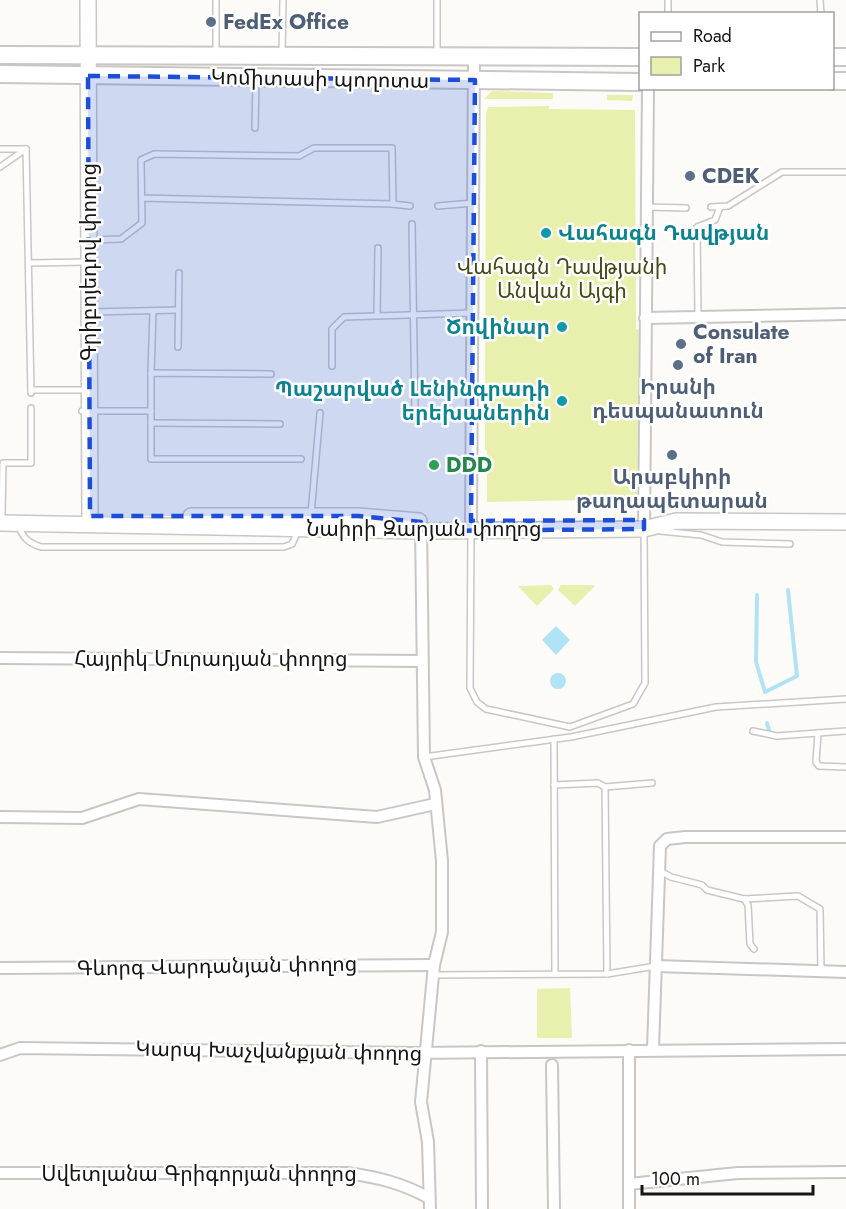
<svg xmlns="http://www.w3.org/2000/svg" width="846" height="1209" viewBox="0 0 846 1209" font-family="Jost,'Noto Sans Armenian',sans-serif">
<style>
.green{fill:#e9efad}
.water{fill:#b1e3f7}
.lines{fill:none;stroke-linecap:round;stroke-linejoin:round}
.stream{stroke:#b1e3f7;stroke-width:4}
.lane-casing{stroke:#c9c7c5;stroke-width:8}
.street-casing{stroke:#c9c7c5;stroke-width:14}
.secondary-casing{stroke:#c9c7c5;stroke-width:18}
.primary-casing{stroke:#c9c7c5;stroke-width:20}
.lane{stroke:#fff;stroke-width:5}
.street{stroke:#fff;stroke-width:10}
.secondary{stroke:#fff;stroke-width:15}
.primary{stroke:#fff;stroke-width:16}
.marked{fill:#1d4ed8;fill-opacity:0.2;stroke:#1d4ed8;stroke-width:4.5;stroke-dasharray:12 8;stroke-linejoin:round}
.service-dot{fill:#5c6f8a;stroke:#fff;stroke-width:2}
.culture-dot{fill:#0f9aa8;stroke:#fff;stroke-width:2}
.leisure-dot{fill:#2e9e5b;stroke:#fff;stroke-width:2}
.labels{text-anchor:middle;stroke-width:5;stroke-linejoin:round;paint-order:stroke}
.service-label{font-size:21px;font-weight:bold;fill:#4e5e75;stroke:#fff;text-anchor:start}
.street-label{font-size:21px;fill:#151514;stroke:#fff}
.culture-label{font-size:21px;font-weight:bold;fill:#0d838f;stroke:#fff;text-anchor:end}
.park-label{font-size:21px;fill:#454810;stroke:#fff}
.leisure-label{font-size:21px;font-weight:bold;fill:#27864d;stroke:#fff;text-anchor:start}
</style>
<rect width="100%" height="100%" fill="#fcfbf8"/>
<g class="green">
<polygon points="492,91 553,93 553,99 484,99"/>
<polygon points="607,95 633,95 632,101 607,100"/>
<polygon points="549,106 549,109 635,110 636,329 639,330 637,499 487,502 487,451 485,450 485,410 487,409 485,403 486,114 488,107"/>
<polygon points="551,585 554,589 537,606 518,586"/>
<polygon points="561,585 594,585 595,586 575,606 558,590"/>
<polygon points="570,988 572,1038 537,1038 537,989"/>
</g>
<g class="water">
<polygon points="556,626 570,640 556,655 542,640"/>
<circle cx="558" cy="681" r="8"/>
</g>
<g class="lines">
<g class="stream">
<polyline points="757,595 756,662 765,692"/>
<polyline points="765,692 797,676 788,590"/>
<polyline points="767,723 770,734"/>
</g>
<g class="lane-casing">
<g id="lane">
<polyline points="437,0 437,55"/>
<polyline points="668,0 668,14"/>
<polyline points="820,0 821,14"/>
<polyline points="216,52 216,0"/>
<polyline points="282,55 283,0"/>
<polyline points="255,128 256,80"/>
<polyline points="0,149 25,149"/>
<polyline points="26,149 31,393"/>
<polyline points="0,167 26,149"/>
<polyline points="392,204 410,206"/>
<polyline points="438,206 473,203"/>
<polyline points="647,207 686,208"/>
<polyline points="711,207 728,206 782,172 846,172"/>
<polyline points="412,224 415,411"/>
<polyline points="90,240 121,239 142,223 141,160 154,154 299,156 314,148 392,148 393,204 142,198"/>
<polyline points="29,263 88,262"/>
<polyline points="90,312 178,310"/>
<polyline points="377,316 378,248"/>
<polyline points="698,317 697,227 715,220 720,207"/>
<polyline points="178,347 179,273"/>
<polyline points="332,366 332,329 344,317 472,313"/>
<polyline points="151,373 153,311"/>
<polyline points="31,390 82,390"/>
<polyline points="82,411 151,411 151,459 301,459"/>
<polyline points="151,411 151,373 271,374"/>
<polyline points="151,423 280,424"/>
<polyline points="311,514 320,413"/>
<polyline points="2,515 3,463 31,463 31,408"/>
<path d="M19,525C22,538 29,543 41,547H284L292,544L298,531"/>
<polyline points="471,531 470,688 477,702 486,709 570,727 633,704 645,683 644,531"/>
<polyline points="660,531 701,535 722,542 790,544"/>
<polyline points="753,731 777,736 818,733"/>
<polyline points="846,731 818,733 816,762 819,766 846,767"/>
<polyline points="554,739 555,974"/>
<polyline points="424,757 571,737 716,707 846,699"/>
<polyline points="554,785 598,783 605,787 607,974"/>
<polyline points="605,787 652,783"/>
<polyline points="660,871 671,877 702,885 707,890 744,899 798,896 820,909 821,971"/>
<polyline points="744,899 748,905 750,944 754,949"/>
<polyline points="433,975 607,974 656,966"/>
</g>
</g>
<g class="street-casing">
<g id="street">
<polyline points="645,318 846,314"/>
<polyline points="471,521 474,57"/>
<polyline points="421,524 424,757 435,790 442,861 442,932 434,965 421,1102 428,1142 430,1209"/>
<polyline points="644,529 648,88"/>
<polyline points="0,658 422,661"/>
<polyline points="0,817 82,818 139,799 377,817 435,804"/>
<polyline points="656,966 846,972"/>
<polyline points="0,968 434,965"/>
<polyline points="653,1049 660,846 667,839 685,837 846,837"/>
<polyline points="629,1050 629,1209"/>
<polyline points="481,1051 482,1209"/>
<polyline points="0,1055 20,1048 415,1053 846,1049"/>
<polyline points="552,1065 554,1209"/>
<path d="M0,1173H347C377,1177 402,1183 429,1198"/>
<polyline points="629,1184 738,1173 846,1172"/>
</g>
</g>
<g class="secondary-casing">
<g id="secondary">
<polyline points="88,0 90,523"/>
<polyline points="191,516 358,516 419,521"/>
<polyline points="0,523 421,531 644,529 676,521 846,522"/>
</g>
</g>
<g class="primary-casing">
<g id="primary">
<polyline points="0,55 640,57"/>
<polyline points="832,57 846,57"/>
<polyline points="0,74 640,82"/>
<polyline points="832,81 846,81"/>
</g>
</g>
<use href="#lane" class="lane"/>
<use href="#street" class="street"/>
<use href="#secondary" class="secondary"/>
<use href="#primary" class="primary"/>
</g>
<path class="marked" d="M88,76L475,80L471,521L644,520V529L421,531V522L358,516H90Z"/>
<g class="service-dot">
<circle cx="211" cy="22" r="6"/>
<circle cx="690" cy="176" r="6"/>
<circle cx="681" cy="344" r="6"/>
<circle cx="678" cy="365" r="6"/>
<circle cx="672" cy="455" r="6"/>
</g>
<g class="culture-dot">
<circle cx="546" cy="233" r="6"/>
<circle cx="562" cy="327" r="6"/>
<circle cx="562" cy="401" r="6"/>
</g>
<circle class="leisure-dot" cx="434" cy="465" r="6"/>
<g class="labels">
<g class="service-label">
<text x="223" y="29">FedEx Office</text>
<text x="702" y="183">CDEK</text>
<text x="693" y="339">Consulate<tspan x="693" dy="24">of Iran</tspan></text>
<text x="678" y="394" text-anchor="middle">Իրանի<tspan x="678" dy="24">դեսպանատուն</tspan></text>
<text x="672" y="484" text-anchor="middle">Արաբկիրի<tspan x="672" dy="24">թաղապետարան</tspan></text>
</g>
<g class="street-label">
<text transform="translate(320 79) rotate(1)" y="7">Կոմիտասի պողոտա</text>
<text transform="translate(89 262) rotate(-90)" y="7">Գրիբոյեդով փողոց</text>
<text x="424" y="536">Նաիրի Զարյան փողոց</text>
<text x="211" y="666">Հայրիկ Մուրադյան փողոց</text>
<text transform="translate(217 966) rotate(-1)" y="7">Գևորգ Վարդանյան փողոց</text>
<text transform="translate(279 1051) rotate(1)" y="7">Կարպ Խաչվանքյան փողոց</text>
<text x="199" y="1181">Սվետլանա Գրիգորյան փողոց</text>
</g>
<g class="culture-label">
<text x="558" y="240" text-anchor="start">Վահագն Դավթյան</text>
<text x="550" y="334">Ծովինար</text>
<text x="550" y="396">Պաշարված Լենինգրադի<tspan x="550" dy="24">երեխաներին</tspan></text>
</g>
<g class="park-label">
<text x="562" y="274">Վահագն Դավթյանի<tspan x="562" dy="24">Անվան Այգի</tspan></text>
</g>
<g class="leisure-label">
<text x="446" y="472">DDD</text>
</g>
</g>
<rect x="639" y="12" width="195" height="78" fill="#ffffff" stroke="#a1a1a1" stroke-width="1.5"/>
<rect x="651" y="32" width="30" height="9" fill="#ffffff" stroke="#a1a1a1" stroke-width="1.5"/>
<text x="693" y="42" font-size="18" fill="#151514">Road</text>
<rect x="651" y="57" width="30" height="18" fill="#e9efad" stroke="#a1a1a1" stroke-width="1.5"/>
<text x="693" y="72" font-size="18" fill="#151514">Park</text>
<path d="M642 1185v9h171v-9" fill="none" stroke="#151514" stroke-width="3"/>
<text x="651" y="1185" font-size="18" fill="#151514" stroke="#ffffff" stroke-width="4.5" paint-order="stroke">100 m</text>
</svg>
